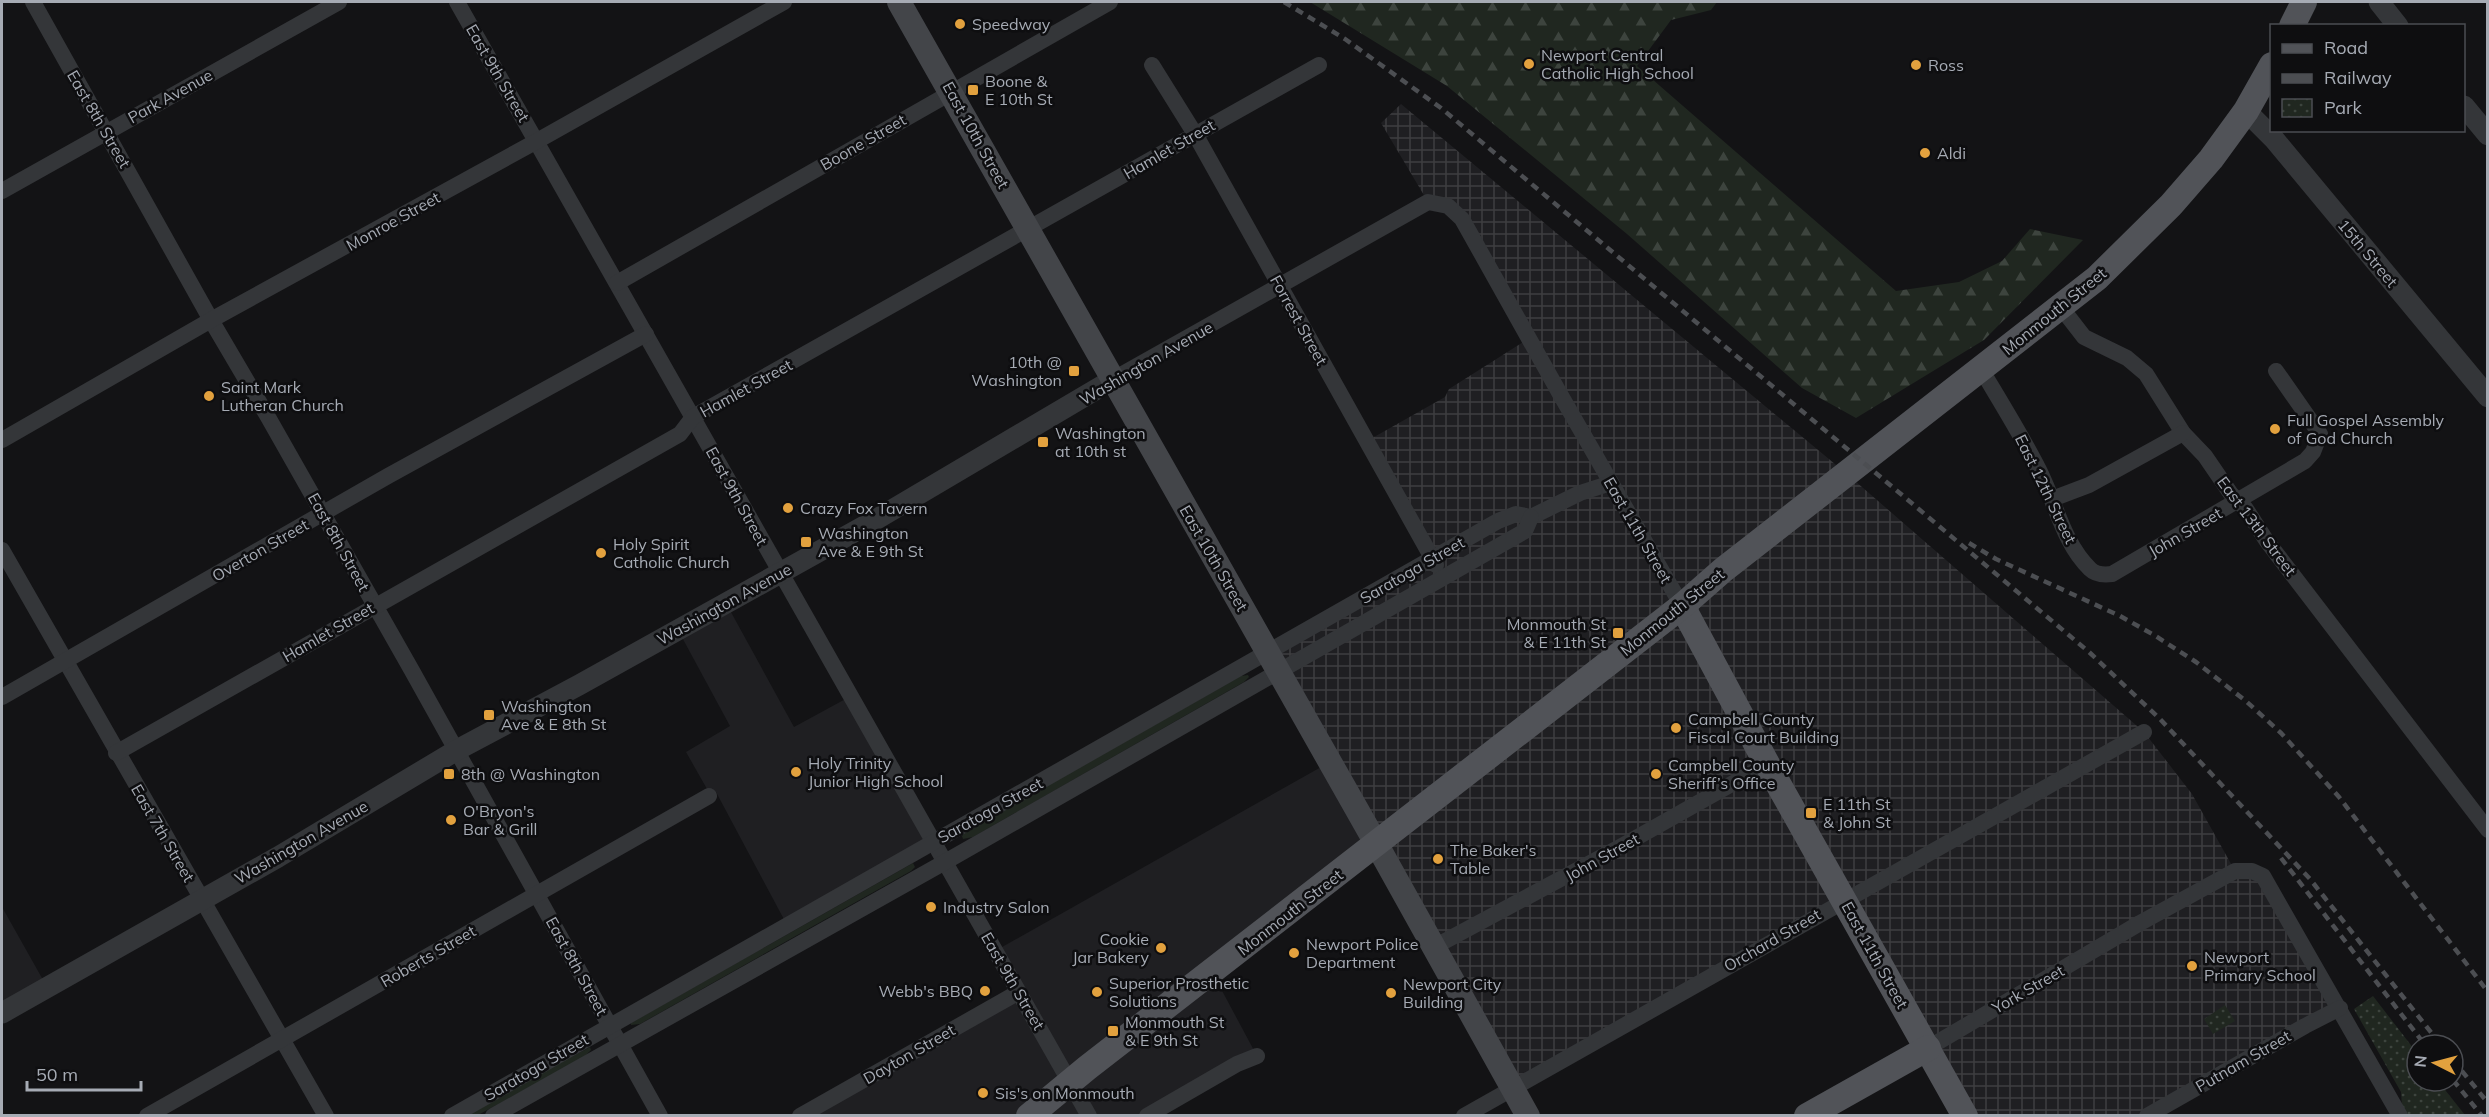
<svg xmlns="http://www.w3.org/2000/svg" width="2489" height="1117" viewBox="0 0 2489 1117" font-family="Mulish,sans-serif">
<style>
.built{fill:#1f1f22}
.industrial{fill:url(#industrial-grid)}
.grass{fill:#202720}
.forest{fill:url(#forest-firs)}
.park{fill:url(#park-dots)}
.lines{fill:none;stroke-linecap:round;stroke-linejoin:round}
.minor{stroke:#343639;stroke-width:16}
.tertiary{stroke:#343639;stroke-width:21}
.secondary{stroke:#434549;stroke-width:24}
.primary{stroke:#515358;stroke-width:26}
.rail{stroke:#4c4e52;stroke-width:4.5;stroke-dasharray:8 6;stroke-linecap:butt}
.poi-dot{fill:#e2a13e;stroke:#0e0e10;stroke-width:2}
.labels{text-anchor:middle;stroke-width:5;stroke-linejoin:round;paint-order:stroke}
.poi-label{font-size:16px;fill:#a6abb4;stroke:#0e0e10;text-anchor:start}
.street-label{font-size:16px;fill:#a6abb4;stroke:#0e0e10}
</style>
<defs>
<pattern id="industrial-grid" width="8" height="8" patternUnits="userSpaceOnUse" patternTransform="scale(1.5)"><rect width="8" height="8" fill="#1f1f22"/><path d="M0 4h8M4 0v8" fill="none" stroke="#3d3d40"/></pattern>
<pattern id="forest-firs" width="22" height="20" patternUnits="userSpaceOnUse" patternTransform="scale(1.5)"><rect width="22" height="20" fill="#202720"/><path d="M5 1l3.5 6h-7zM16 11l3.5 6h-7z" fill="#3d443e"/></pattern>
<pattern id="park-dots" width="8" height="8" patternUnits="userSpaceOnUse" patternTransform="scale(1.5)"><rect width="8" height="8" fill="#202720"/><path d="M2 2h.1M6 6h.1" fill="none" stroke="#3d443e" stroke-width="1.8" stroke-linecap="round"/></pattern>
</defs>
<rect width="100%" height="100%" fill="#131315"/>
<g class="built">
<polygon points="726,603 794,727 851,696 934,842 787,925 716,792 711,796 686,752 730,726 678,630"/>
<polygon points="1330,762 1377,845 1212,972 1257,1056 1147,1115 800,1116 1017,993 995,951"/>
<polygon points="2,907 47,987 2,1013"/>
</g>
<polygon class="industrial" points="1401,104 1847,474 2144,732 2192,794 2235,871 2252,871 2340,1008 2147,1115 1965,1115 1843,900 1512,1088 1268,652 1432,558 1367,441 1445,397 1449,389 1528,339 1462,219 1428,202 1381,123"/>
<g class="grass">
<polygon points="1248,675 1249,677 1244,682 973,837 963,839 962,836 964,833 1241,676"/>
<polygon points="913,863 915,867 911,871 640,1024 631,1025 631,1023"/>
<polygon points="590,1047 591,1050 582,1059 478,1115 461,1116"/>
</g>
<polygon class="forest" points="1310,2 1717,2 1711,10 1671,20 1637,66 1896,291 1959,282 2002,261 2030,229 2083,240 1984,340 1856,418 1802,388 1627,234 1447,86"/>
<g class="park">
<polygon points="2373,996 2417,1053 2417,1081 2438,1081 2465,1115 2406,1115 2402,1107 2401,1092 2354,1009"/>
<polygon points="2225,1005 2235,1021 2213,1034 2204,1019"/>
</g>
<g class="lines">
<g class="minor">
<polyline points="33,2 211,320 268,417 411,669 660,1116"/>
<polyline points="457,2 1089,1116"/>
<polyline points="1152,65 1195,134 1436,565"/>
<polyline points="2,191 339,2"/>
<polyline points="617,283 1110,2"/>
<polyline points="2060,306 2084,337 2127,358 2146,374 2183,433 2205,456 2231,494 2246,509 2266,540 2488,830"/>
<path d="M1981,369C2000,401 2020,433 2037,466C2055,499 2062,542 2090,569C2096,575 2104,575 2112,574L2305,461L2313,452L2320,434L2276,371"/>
<polyline points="1112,380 1428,202 1448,206 1462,219 1560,394 1682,606"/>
<polyline points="2,440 211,320 537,141 784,2"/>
<polyline points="2052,499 2089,485 2183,433"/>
<polyline points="2,550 326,1116"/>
<polyline points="2,697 388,476 646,334"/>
<polyline points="116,753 680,434 693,417 1319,65"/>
<polyline points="1434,947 1620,847 1767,764"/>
<polyline points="1928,1048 2140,923 2235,871 2252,871 2263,876 2400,1116"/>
<polyline points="147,1116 709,796"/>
<polyline points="452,1116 1498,521 1516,514 1531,517 1580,493 1611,483"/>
<polyline points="493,1116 945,862 1525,531 1531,517"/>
<polyline points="800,1116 1017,993"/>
<polyline points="1147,1116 1237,1064 1257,1056"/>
<polyline points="1464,1116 2144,732"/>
<polyline points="2147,1116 2305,1026 2340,1008"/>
</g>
<g class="tertiary">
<polyline points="2379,2 2398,26"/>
<polyline points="2464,106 2488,135"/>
<polyline points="2246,111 2274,139 2488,397"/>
<polyline points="2,1013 278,857 457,750 579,685 870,523 1112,380"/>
</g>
<polyline class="secondary" points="899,2 1377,845 1528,1116"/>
<g class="primary">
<polyline points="2292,26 2304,2"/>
<polyline points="1682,606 1767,764 1965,1116"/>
<polyline points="1029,1116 1087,1068 1682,606 1723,570 2097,278 2171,205 2211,159 2246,111 2272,65"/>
<polyline points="1807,1116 1928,1048"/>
</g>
<g class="rail">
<polyline points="1284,2 1345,39 1441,108 2089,652 2159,718 2310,879 2441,1045"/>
<polyline points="1969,543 1996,559 2120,616 2154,635 2196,662 2247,702 2281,733 2339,797 2488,992"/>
<polyline points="2281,858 2425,1045"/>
<polyline points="2453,1060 2488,1103"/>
<polyline points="2453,1080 2482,1116"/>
</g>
</g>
<g class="poi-dot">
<circle cx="960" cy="24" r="6"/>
<circle cx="1529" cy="64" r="6"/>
<circle cx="1916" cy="65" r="6"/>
<rect x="967" y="84" width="12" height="12" rx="3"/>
<circle cx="1925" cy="153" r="6"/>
<rect x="1068" y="365" width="12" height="12" rx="3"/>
<circle cx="209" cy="396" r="6"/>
<circle cx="2275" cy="429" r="6"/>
<rect x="1037" y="436" width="12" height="12" rx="3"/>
<circle cx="788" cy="508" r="6"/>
<rect x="800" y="536" width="12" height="12" rx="3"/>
<circle cx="601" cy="553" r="6"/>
<rect x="1612" y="627" width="12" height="12" rx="3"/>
<rect x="483" y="709" width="12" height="12" rx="3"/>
<circle cx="1676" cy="728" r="6"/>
<circle cx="796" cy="772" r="6"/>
<rect x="443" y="768" width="12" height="12" rx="3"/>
<circle cx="1656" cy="774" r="6"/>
<rect x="1805" y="807" width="12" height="12" rx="3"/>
<circle cx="451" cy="820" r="6"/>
<circle cx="1438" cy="859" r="6"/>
<circle cx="931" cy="907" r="6"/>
<circle cx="1161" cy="948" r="6"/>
<circle cx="1294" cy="953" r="6"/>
<circle cx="2192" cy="966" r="6"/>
<circle cx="985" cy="991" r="6"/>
<circle cx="1097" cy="992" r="6"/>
<circle cx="1391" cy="993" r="6"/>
<rect x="1107" y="1025" width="12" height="12" rx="3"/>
<circle cx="983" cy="1093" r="6"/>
</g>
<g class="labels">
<g class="poi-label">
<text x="972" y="30">Speedway</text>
<text x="1541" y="61">Newport Central<tspan x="1541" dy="18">Catholic High School</tspan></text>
<text x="1928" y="71">Ross</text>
<text x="985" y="87">Boone &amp;<tspan x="985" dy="18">E 10th St</tspan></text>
<text x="1937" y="159">Aldi</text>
<text x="1062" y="368" text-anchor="end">10th @<tspan x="1062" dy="18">Washington</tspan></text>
<text x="221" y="393">Saint Mark<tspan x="221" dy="18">Lutheran Church</tspan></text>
<text x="2287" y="426">Full Gospel Assembly<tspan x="2287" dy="18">of God Church</tspan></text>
<text x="1055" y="439">Washington<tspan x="1055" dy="18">at 10th st</tspan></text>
<text x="800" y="514">Crazy Fox Tavern</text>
<text x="818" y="539">Washington<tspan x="818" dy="18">Ave &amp; E 9th St</tspan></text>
<text x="613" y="550">Holy Spirit<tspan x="613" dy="18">Catholic Church</tspan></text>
<text x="1606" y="630" text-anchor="end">Monmouth St<tspan x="1606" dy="18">&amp; E 11th St</tspan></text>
<text x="501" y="712">Washington<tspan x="501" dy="18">Ave &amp; E 8th St</tspan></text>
<text x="1688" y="725">Campbell County<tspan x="1688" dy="18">Fiscal Court Building</tspan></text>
<text x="808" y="769">Holy Trinity<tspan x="808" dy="18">Junior High School</tspan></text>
<text x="1668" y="771">Campbell County<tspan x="1668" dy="18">Sheriff’s Office</tspan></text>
<text x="461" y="780">8th @ Washington</text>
<text x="1823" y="810">E 11th St<tspan x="1823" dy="18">&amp; John St</tspan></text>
<text x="463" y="817">O'Bryon's<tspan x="463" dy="18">Bar &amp; Grill</tspan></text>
<text x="1450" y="856">The Baker's<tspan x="1450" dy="18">Table</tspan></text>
<text x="943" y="913">Industry Salon</text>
<text x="1149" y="945" text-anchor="end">Cookie<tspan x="1149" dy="18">Jar Bakery</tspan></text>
<text x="1306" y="950">Newport Police<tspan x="1306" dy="18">Department</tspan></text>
<text x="2204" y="963">Newport<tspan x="2204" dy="18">Primary School</tspan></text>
<text x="1109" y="989">Superior Prosthetic<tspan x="1109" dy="18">Solutions</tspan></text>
<text x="1403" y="990">Newport City<tspan x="1403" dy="18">Building</tspan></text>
<text x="973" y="997" text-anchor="end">Webb's BBQ</text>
<text x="1125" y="1028">Monmouth St<tspan x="1125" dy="18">&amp; E 9th St</tspan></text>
<text x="995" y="1099">Sis's on Monmouth</text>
</g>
<g class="street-label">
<text transform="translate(498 73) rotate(60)" y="6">East 9th Street</text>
<text transform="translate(170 96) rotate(-29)" y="6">Park Avenue</text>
<text transform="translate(99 119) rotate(60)" y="6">East 8th Street</text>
<text transform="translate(976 135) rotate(61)" y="6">East 10th Street</text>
<text transform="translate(863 142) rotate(-30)" y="6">Boone Street</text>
<text transform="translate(1169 149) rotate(-30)" y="6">Hamlet Street</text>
<text transform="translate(393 221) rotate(-29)" y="6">Monroe Street</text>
<text transform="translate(2368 253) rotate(50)" y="6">15th Street</text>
<text transform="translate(2054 311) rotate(-39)" y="6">Monmouth Street</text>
<text transform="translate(1299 320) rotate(61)" y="6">Forrest Street</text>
<text transform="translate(1146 363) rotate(-30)" y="6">Washington Avenue</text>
<text transform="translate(746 388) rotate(-29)" y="6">Hamlet Street</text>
<text transform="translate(2046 489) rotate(64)" y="6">East 12th Street</text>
<text transform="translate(737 496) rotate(61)" y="6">East 9th Street</text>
<text transform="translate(2257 526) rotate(53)" y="6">East 13th Street</text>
<text transform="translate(1638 530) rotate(60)" y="6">East 11th Street</text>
<text transform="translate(2185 532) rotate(-30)" y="6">John Street</text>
<text transform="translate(339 542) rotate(61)" y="6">East 8th Street</text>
<text transform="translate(260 550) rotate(-30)" y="6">Overton Street</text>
<text transform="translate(1214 558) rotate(60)" y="6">East 10th Street</text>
<text transform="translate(1412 570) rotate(-30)" y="6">Saratoga Street</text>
<text transform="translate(724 604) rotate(-29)" y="6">Washington Avenue</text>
<text transform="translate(1672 612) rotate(-39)" y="6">Monmouth Street</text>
<text transform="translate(328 632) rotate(-30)" y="6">Hamlet Street</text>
<text transform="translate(990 810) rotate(-29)" y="6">Saratoga Street</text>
<text transform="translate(163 833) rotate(60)" y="6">East 7th Street</text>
<text transform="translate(301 842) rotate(-30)" y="6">Washington Avenue</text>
<text transform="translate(1602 857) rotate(-29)" y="6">John Street</text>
<text transform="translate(1290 912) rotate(-38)" y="6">Monmouth Street</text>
<text transform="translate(1772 940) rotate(-30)" y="6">Orchard Street</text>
<text transform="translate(1875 955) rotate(61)" y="6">East 11th Street</text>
<text transform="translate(428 956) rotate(-30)" y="6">Roberts Street</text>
<text transform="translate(577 966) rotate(61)" y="6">East 8th Street</text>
<text transform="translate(1013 981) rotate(60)" y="6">East 9th Street</text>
<text transform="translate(2028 989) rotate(-30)" y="6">York Street</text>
<text transform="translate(909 1054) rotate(-30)" y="6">Dayton Street</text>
<text transform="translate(2243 1061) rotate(-30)" y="6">Putnam Street</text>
<text transform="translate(536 1067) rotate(-30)" y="6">Saratoga Street</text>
</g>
</g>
<rect width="2489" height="1117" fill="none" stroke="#a6abb4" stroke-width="6"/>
<rect x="2270" y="24" width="195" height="108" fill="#0e0e10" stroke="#4b4d52" stroke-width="1.5"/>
<rect x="2282" y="44" width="30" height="9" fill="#515358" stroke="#4b4d52" stroke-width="1.5"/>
<text x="2324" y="54" font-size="18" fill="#a6abb4">Road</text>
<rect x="2282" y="74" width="30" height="9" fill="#4c4e52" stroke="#4b4d52" stroke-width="1.5"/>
<text x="2324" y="84" font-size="18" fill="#a6abb4">Railway</text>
<rect x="2282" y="99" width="30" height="18" fill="url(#park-dots)" stroke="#4b4d52" stroke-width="1.5"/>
<text x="2324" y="114" font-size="18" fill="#a6abb4">Park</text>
<g transform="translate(2435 1063) rotate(276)"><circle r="28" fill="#0e0e10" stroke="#4b4d52" stroke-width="1.5"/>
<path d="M0-4.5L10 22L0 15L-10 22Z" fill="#e2a13e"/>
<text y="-9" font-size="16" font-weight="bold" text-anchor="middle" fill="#a6abb4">N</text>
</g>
<path d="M27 1081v9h114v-9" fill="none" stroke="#a6abb4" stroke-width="3"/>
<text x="36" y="1081" font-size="18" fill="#a6abb4" stroke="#0e0e10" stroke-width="4.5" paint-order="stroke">50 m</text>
</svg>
